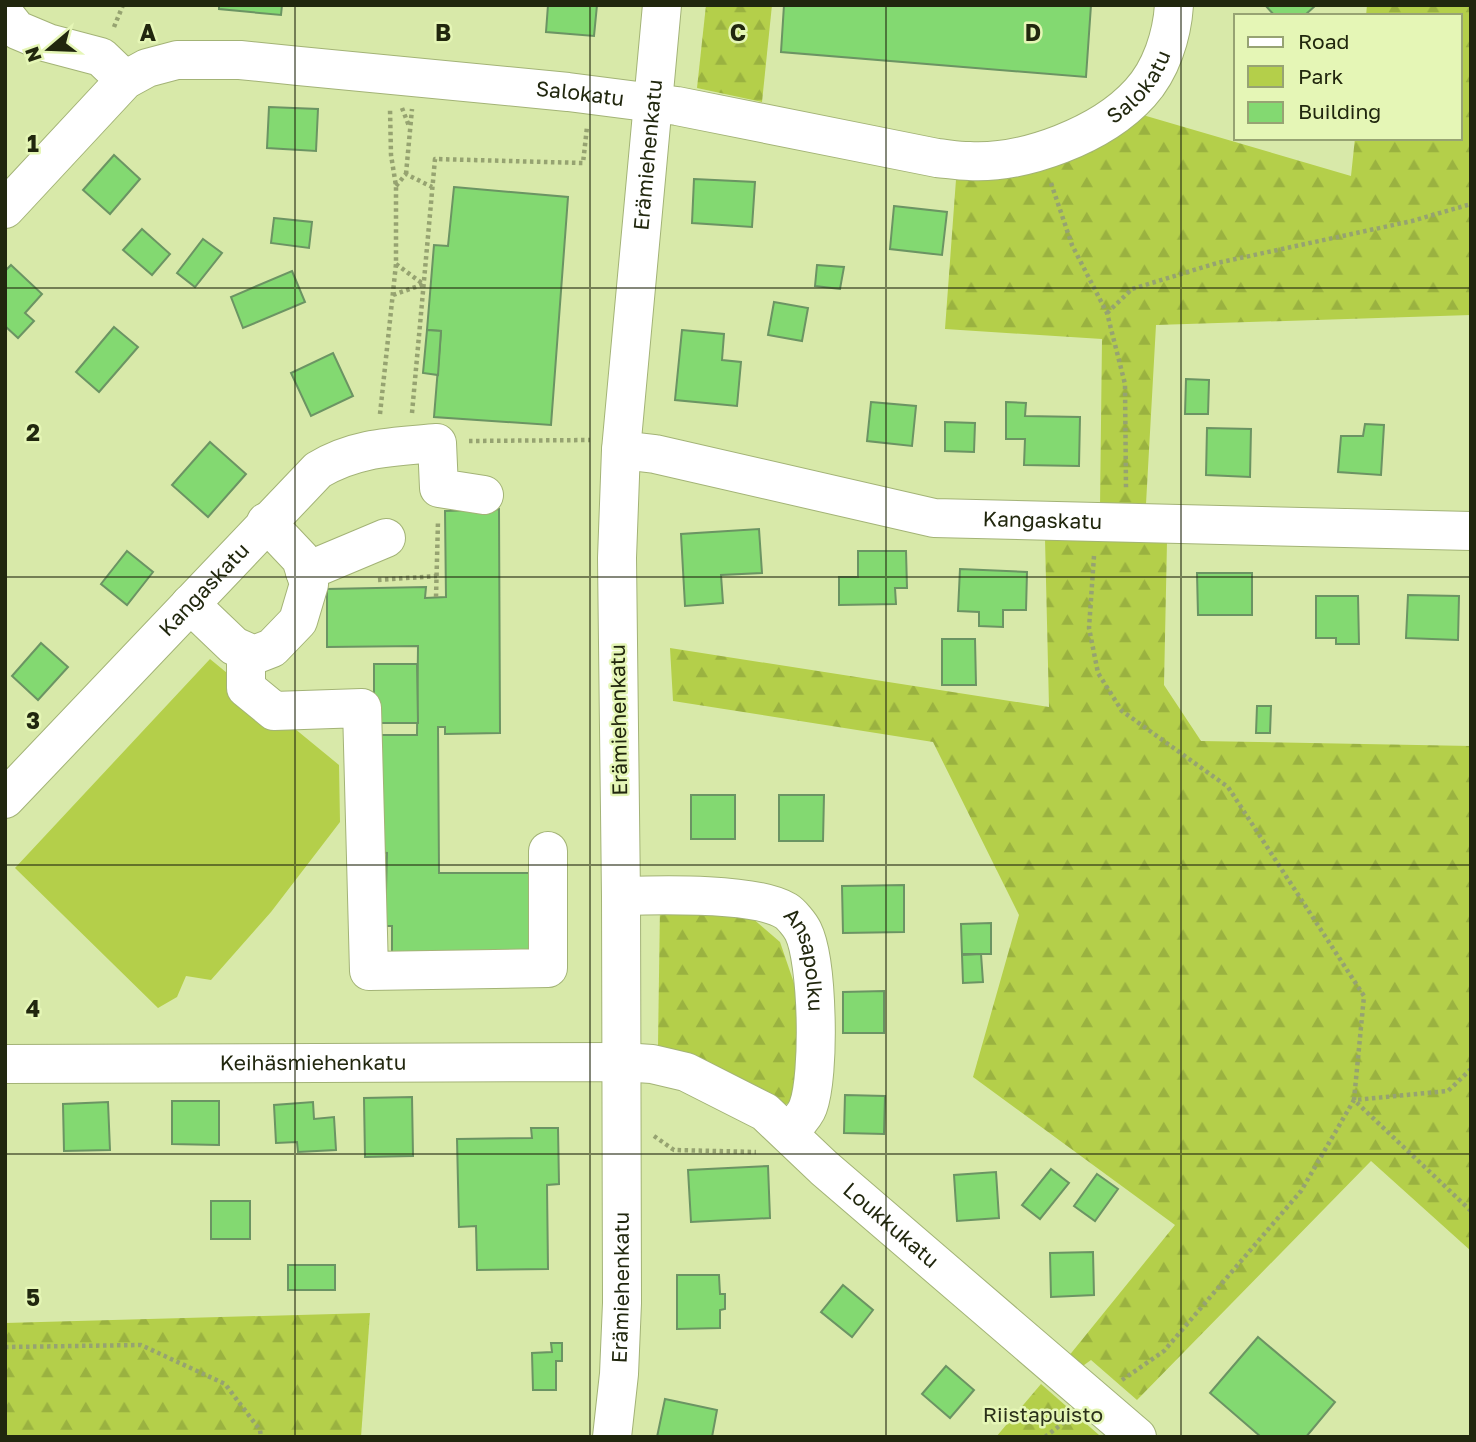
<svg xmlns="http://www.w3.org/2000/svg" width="1476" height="1442" viewBox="0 0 1476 1442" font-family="'Golos Text',sans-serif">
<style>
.green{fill:#b4cf4a}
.forest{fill:url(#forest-firs)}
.building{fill:#83d971;stroke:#6b9463;stroke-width:2}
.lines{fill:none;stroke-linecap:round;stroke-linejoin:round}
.minor-casing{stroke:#a3b376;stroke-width:40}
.path{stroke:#96a371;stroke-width:4.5;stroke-dasharray:3.5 3.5;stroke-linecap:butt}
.minor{stroke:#fff;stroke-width:38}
.grid{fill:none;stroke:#21270e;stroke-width:2;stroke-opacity:0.55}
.labels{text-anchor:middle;stroke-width:5;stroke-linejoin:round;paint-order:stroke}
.street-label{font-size:21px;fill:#21270e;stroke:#e5f6b6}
.park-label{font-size:21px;fill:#2b311a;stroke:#e5f6b6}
.grid-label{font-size:23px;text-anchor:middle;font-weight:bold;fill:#21270e;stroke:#e5f6b6;stroke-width:5;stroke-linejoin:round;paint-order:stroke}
</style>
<defs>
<pattern id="forest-firs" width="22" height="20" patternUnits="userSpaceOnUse" patternTransform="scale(1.75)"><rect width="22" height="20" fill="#b4cf4a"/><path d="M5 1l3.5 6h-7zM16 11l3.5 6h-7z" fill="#9ab240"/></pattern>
</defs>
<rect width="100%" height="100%" fill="#d8e9a9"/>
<polygon class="green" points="210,659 339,765 340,822 271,912 211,980 186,976 177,997 158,1008 15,868"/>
<g class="forest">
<polygon points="706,5 772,5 762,102 697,88"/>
<polygon points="1367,5 1471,5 1471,315 1156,325 1146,504 1100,507 1102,339 945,329 957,166 1136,113 1351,176 1355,138 1460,138 1460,16 1366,16"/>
<polygon points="1045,539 1167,542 1164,685 1201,741 1471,746 1471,1251 1371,1161 1137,1400 1091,1360 1080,1368 1068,1357 1175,1225 973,1077 1019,915 933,742 673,701 670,648 1049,707"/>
<polygon points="660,906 743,910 780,942 797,992 798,1097 780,1108 658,1046"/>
<polygon points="370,1313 361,1437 5,1437 5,1323"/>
<polygon points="1041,1384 1099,1435 1098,1437 996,1437"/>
</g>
<g class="building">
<polygon points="219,5 282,5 281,15 219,9"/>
<polygon points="548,5 597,5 594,36 546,32"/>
<polygon points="784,5 1091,5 1086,77 781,52"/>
<polygon points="1265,5 1316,5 1304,16 1275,16"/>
<polygon points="269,107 318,109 316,151 267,148"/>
<polygon points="114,155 140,179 110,214 83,190"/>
<polygon points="694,179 755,182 752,227 692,223"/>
<polygon points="454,187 568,197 551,425 434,417 441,331 427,330 434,245 448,246"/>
<polygon points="894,206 947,212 942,255 890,249"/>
<polygon points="274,218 312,222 309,248 271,243"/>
<polygon points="142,229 170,254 152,275 123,250"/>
<polygon points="203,239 222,253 195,287 177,273"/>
<polygon points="11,265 42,294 25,313 34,321 18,338 5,326 5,271"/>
<polygon points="817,265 844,267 840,289 815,286"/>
<polygon points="292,271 305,302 243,328 231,297"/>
<polygon points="774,302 808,308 802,341 768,335"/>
<polygon points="114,327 138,347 99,392 76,372"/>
<polygon points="427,330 441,331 438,375 423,373"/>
<polygon points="682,330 724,334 722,360 741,362 737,406 675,400"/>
<polygon points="333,353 353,396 311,416 291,373"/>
<polygon points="1186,379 1209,380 1208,414 1185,414"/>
<polygon points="871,402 916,406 912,446 867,441"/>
<polygon points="1006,402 1026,403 1025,416 1080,417 1079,466 1024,465 1025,439 1006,439"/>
<polygon points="945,422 975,423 974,452 945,451"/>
<polygon points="1365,424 1384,425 1381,475 1338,472 1341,436 1363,436"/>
<polygon points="1207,428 1251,429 1250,477 1206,475"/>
<polygon points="210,442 246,474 208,517 172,485"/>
<polygon points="499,509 500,733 445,734 445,727 438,727 439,873 536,873 535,954 392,956 392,926 385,926 387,853 375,852 375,735 417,735 418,646 327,647 327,589 426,587 425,598 446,597 445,511"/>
<polygon points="759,529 762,573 721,575 723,603 685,606 681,534"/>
<polygon points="127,551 153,572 127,605 101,584"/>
<polygon points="858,551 906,551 907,588 895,588 896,604 839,605 839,577 858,577"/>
<polygon points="960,569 1027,572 1026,610 1003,610 1003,627 979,626 979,612 958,611"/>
<polygon points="1197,573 1252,573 1252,615 1198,615"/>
<polygon points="1408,595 1459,596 1458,640 1406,638"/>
<polygon points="1316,596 1358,596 1359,644 1336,644 1336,638 1316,638"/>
<polygon points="942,639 975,639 976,685 942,685"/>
<polygon points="41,643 68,667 38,700 12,676"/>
<polygon points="374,664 417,664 418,723 374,723"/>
<polygon points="1257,706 1271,706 1270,733 1256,733"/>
<rect x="691" y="795" width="44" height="44"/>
<polygon points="779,795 824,795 823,841 779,841"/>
<polygon points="904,885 904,932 843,933 842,886"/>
<polygon points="991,923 991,954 962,954 961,924"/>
<polygon points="981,954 983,982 963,983 962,955"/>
<polygon points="884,991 884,1033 843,1033 843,992"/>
<polygon points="845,1095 885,1096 884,1134 844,1133"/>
<polygon points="412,1097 413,1156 365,1157 364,1098"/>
<polygon points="172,1101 219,1101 219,1145 172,1144"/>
<polygon points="108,1102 110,1150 64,1151 63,1104"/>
<polygon points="313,1102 314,1119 334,1117 336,1150 298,1152 297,1142 276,1143 274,1105"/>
<polygon points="531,1128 558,1128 559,1184 547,1185 548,1269 477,1270 476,1226 459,1227 457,1139 532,1138"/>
<polygon points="768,1166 770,1218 691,1222 688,1170"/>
<polygon points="1051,1169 1069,1183 1040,1219 1022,1205"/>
<polygon points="996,1172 999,1218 957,1221 954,1175"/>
<polygon points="1097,1174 1118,1189 1095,1221 1074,1206"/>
<rect x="211" y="1201" width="39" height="38"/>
<polygon points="1093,1252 1094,1295 1051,1297 1050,1253"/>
<rect x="288" y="1265" width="47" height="25"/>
<polygon points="677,1275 719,1275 720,1294 725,1294 725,1309 720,1310 720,1328 677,1329"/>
<polygon points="843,1285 873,1310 852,1337 821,1312"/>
<polygon points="1258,1337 1335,1402 1306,1437 1261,1437 1210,1393"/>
<polygon points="551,1343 562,1343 562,1361 556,1361 556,1390 533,1390 532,1353 552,1352"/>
<polygon points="946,1366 974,1390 950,1418 922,1394"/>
<polygon points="665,1399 717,1410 712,1437 657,1437"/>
</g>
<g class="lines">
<g class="minor-casing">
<g id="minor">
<polyline points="5,15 17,30 48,43 101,57 125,80"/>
<path id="s1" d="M5,209L125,80L147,68L177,60H240L299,66L568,92L677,106L937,158C948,159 958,161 969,161C1025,164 1102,135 1140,93C1161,70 1172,36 1174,5"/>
<path id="s2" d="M621,450L655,454L934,518L1471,531"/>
<polyline points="305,572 386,538"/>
<polyline points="190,604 234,646 254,655 272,648 298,621 309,584 301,559 266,522"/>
<polyline points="246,652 246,688 274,711 362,708 369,971 548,968 548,851"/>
<path id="s3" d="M5,799L318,470C356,447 393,447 437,443L439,488L484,495"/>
<path id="s4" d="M621,896C659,895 755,892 786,911C791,914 800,925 803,931C818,961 820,1075 808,1107C805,1116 795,1125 789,1132"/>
<path id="s5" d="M5,1064L622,1062L652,1064L686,1072L765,1112L824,1168L1137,1437"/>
<path id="s6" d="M612,1437L619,1374L622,1303L621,896L617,558L621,450L662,5"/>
</g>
</g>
<g class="path">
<polyline points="114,27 123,5"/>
<polyline points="402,108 409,126"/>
<polyline points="406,174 412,109"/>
<polyline points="1051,183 1072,245 1107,313 1125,384 1126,489"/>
<polyline points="396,186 406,174 432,187"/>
<polyline points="396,264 423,284"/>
<polyline points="393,295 424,284"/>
<polyline points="1107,313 1132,289 1217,263 1412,221 1471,204"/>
<polyline points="412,413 435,159 583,163 587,127"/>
<polyline points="380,414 396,264 396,186 391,155 390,109"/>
<polyline points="469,441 590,440"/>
<polyline points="1094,556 1089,628 1098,673 1122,711 1228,787 1364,996 1354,1100 1471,1211"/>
<polyline points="378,580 437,576"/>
<polyline points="436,597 438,521"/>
<polyline points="654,1136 674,1150 756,1152"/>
<polyline points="5,1347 141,1345 225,1384 260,1430 261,1437"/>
<polyline points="1122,1380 1164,1351 1301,1191 1354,1100 1448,1091 1471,1069"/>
<polyline points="1045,1437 1067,1420"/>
</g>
<use href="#minor" class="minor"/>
</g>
<path class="grid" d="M295,5V1437M590,5V1437M886,5V1437M1181,5V1437M5,288H1471M5,577H1471M5,865H1471M5,1154H1471"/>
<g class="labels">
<g class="street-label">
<text dy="7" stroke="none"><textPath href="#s1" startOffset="1225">Salokatu</textPath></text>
<text dy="7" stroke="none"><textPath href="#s1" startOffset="637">Salokatu</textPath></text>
<text dy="7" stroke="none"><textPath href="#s6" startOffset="1284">Erämiehenkatu</textPath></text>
<text dy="7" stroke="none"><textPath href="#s2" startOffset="429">Kangaskatu</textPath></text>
<text dy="7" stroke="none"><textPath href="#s3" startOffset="289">Kangaskatu</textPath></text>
<text transform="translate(619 720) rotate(-91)" y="7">Erämiehenkatu</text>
<text dy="7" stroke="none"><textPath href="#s4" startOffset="222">Ansapolku</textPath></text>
<text dy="7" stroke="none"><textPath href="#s5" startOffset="308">Keihäsmiehenkatu</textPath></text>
<text dy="7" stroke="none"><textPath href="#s5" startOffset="940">Loukkukatu</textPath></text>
<text dy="7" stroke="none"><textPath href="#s6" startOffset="150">Erämiehenkatu</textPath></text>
</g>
<g class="park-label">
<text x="1043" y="1422">Riistapuisto</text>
</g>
</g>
<g class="grid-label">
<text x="148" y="41">A</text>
<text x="443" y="41">B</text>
<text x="738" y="41">C</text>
<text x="1033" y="41">D</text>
<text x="33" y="152">1</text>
<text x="33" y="441">2</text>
<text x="33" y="729">3</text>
<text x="33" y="1017">4</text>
<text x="33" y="1306">5</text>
</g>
<rect width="1476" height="1442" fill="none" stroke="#21270e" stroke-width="14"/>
<rect x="1234" y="14" width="228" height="126" fill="#e5f6b6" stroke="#97a373" stroke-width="2"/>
<rect x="1248" y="37" width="35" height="10" fill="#ffffff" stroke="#97a373" stroke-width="2"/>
<text x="1298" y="49" font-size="21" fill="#21270e">Road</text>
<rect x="1248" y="66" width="35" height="21" fill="#b4cf4a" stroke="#97a373" stroke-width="2"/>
<text x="1298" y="84" font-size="21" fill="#21270e">Park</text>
<rect x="1248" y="102" width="35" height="21" fill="#83d971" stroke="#97a373" stroke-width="2"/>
<text x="1298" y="119" font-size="21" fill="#21270e">Building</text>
<g transform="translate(49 49) rotate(251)" stroke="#e5f6b6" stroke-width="5" paint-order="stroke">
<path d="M0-5L12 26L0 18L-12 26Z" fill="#21270e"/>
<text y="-10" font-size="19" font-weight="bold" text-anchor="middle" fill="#21270e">N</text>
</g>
</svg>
